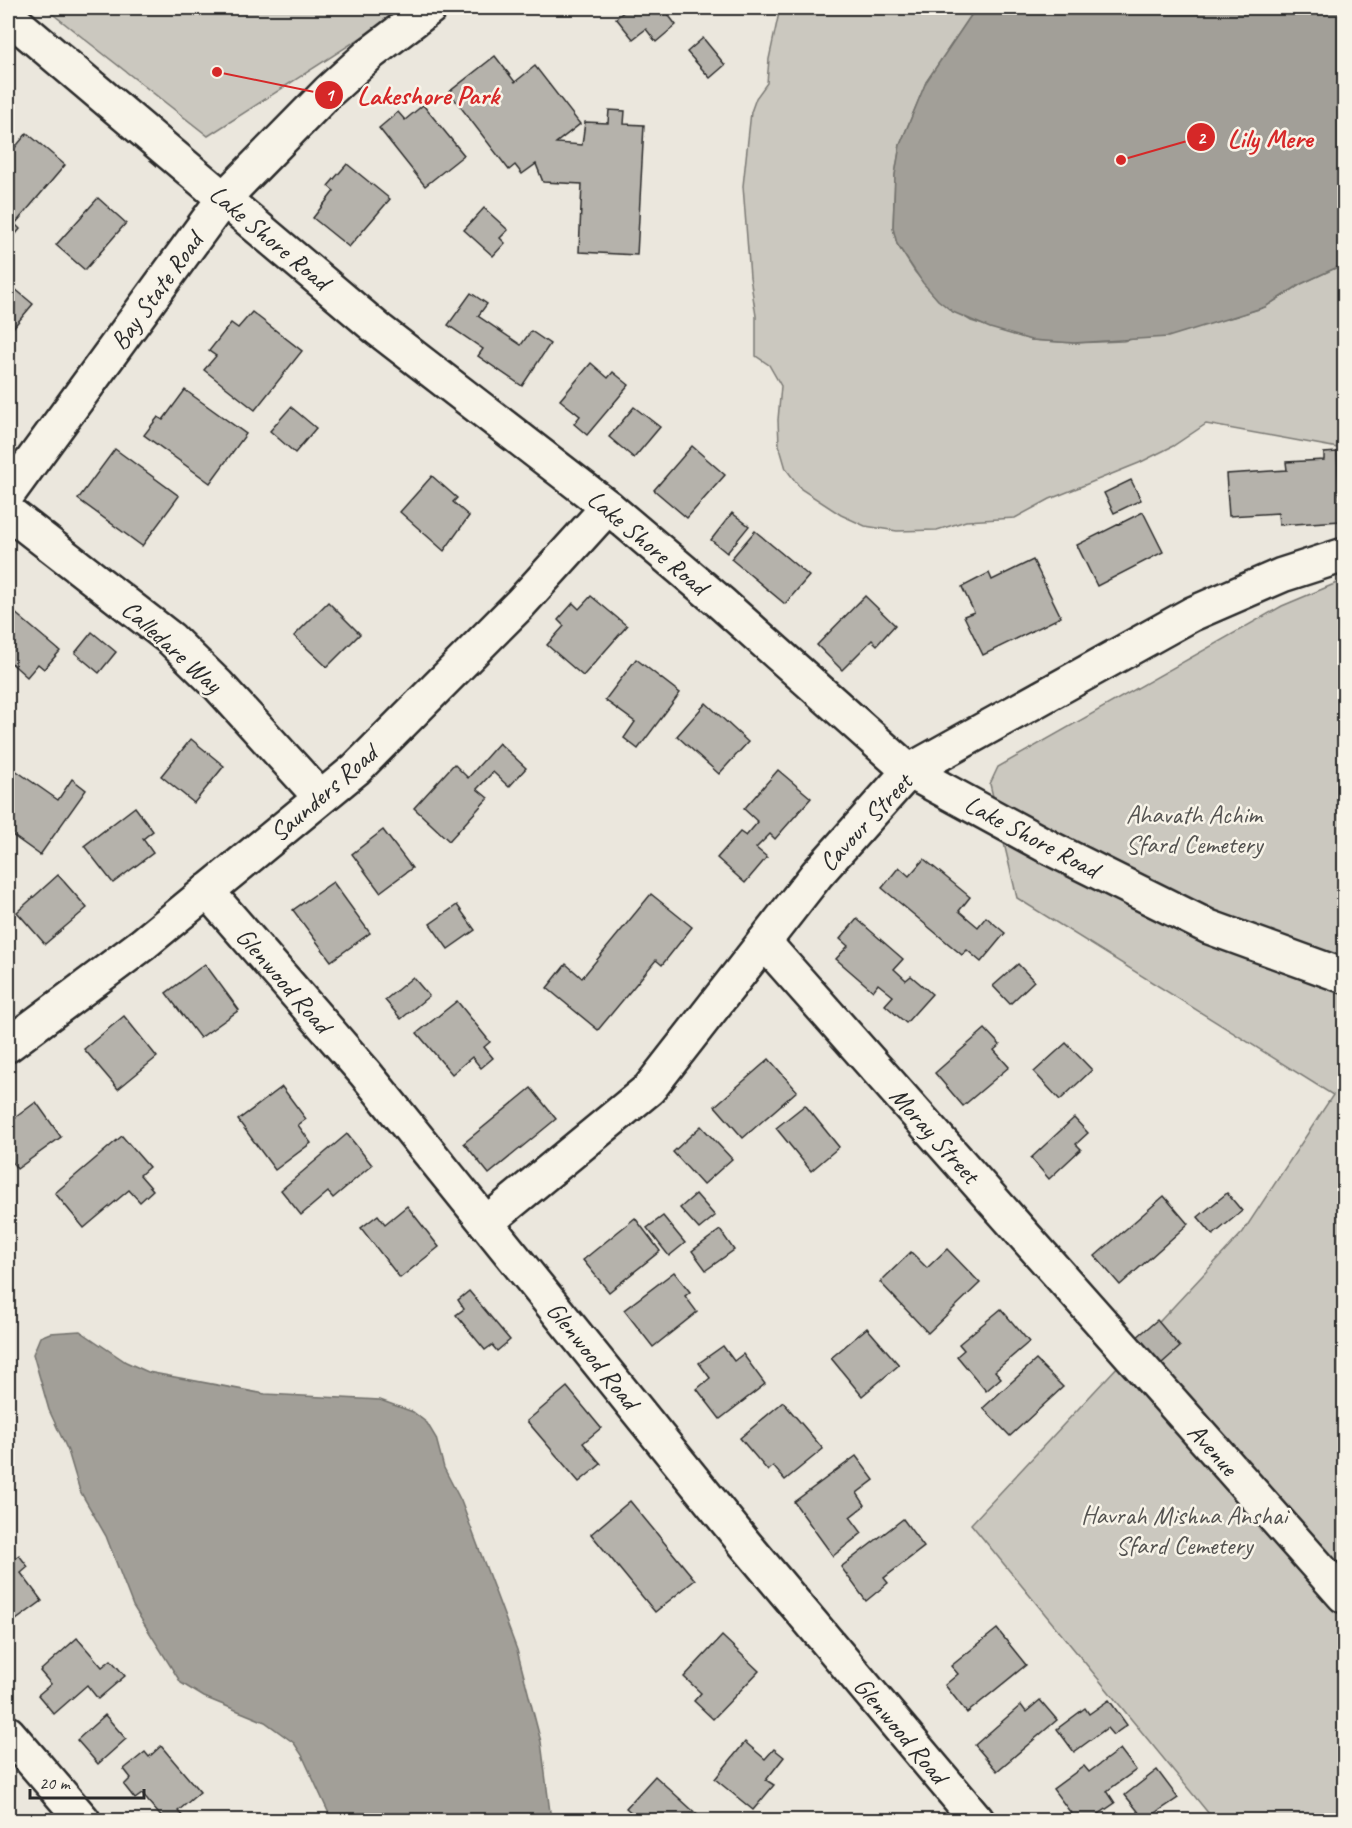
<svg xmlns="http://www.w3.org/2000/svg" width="1352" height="1828" viewBox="0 0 1352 1828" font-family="Caveat,sans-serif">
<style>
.green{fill:#cbc8bf;stroke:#7b7a75;stroke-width:1.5}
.water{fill:#a29f98;stroke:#72716c;stroke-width:1.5}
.building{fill:#b5b2ab;stroke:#2b2b2b;stroke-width:1.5}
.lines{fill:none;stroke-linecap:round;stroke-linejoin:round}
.minor-casing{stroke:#2b2b2b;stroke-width:38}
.minor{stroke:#f7f3e8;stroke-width:33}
.labels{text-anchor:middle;stroke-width:5;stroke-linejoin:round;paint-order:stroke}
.street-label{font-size:26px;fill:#2b2b2b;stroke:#f7f3e8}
.park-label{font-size:26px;fill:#535250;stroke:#f7f3e8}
.leader{fill:none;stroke:#d62828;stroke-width:2}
.callout-dot{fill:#d62828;stroke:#f7f3e8;stroke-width:2}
.mark-label{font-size:18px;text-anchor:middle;font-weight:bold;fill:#fff}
.callout-label{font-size:27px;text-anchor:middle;font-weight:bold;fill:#d62828;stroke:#f7f3e8;stroke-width:5;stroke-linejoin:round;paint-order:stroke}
</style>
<rect width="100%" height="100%" fill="#ebe7dd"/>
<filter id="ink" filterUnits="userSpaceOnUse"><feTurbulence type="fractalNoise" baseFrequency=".0167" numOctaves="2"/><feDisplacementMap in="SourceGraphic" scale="12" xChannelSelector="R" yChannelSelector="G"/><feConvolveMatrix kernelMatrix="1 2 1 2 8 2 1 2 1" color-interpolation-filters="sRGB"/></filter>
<g filter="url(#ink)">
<g class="green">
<polygon points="45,8 407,8 208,136"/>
<polygon points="780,8 976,8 926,82 900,145 895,175 893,228 897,244 915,272 938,300 971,321 1031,340 1074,343 1123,341 1234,317 1265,307 1301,284 1344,264 1344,449 1206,424 1173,446 1139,463 1050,499 1015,518 966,521 937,530 897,531 865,526 841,515 801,489 786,469 779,445 778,420 781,386 769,365 756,356 756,316 750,277 743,186 751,112 756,98 767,83 769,59"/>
<polygon points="1344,580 1344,1820 1214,1820 971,1524 1243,1232 1333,1095 1017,898 990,784 998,767 1282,606"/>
</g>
<g class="water">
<polygon points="976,8 1344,8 1344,264 1301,284 1265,307 1168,337 1074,343 1031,340 990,328 953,312 938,300 923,283 897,244 893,228 895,175 900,145 926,82"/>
<polygon points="80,1331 126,1362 148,1372 265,1394 380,1400 413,1412 427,1423 436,1438 444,1468 461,1501 517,1650 541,1742 551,1820 332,1820 302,1755 294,1743 265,1722 204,1697 181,1683 133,1606 106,1536 80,1491 68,1451 49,1410 33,1354 40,1337 50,1333"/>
</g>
<g class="building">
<polygon points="624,8 663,8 676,25 656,42 646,29 633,39 616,18 626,10"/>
<polygon points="703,38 725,65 710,78 687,52"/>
<polygon points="495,56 515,82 535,66 580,124 556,143 582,145 585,122 608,123 609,110 625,111 624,124 644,125 637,255 579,252 582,184 543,182 536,164 522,174 515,165 509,170 449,92"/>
<polygon points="423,105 464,155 425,186 379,128 398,112 405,120"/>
<polygon points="27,133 65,165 15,224 20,229 11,240 8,237 8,156"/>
<polygon points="347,164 390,199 349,247 313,218 334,191 328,186"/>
<polygon points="98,198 126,223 85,270 56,245"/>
<polygon points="484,208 508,230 500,238 505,243 493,256 464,230"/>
<polygon points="8,283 33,304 12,329 8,326"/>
<polygon points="471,293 487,304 478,316 521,345 531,331 550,344 522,386 478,356 483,349 448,325"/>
<polygon points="252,312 302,351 255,410 204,370 216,356 209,351 231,323 238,328"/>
<polygon points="591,363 608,378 613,372 629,385 587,435 574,424 580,416 560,400"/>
<polygon points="185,390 246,434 210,483 144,435 158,417 163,420"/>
<polygon points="291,407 316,428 295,453 270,431"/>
<polygon points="634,407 660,427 634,458 609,437"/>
<polygon points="692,446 725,475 687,518 654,490"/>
<polygon points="115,449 179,496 142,546 78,499"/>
<polygon points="1337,452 1341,521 1279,525 1278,513 1229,516 1226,474 1287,470 1286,462 1324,460 1324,453"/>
<polygon points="432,476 457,498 453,502 469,516 444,551 400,512"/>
<polygon points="1131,480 1141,500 1114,513 1104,493"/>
<polygon points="1143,512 1163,552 1097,586 1077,545"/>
<polygon points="732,513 749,526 727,553 711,540"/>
<polygon points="755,531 809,576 785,604 731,559"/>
<polygon points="1033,560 1061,617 983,655 964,616 974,612 962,587 989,573 992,580"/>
<polygon points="591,596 627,626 583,676 547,645 564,626 558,620 573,603 579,609"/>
<polygon points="865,596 895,625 877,645 872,640 842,670 817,645"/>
<polygon points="328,602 360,634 327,667 294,636"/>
<polygon points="14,612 60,651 44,669 38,664 27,677 8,660 8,619"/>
<polygon points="92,632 116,652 99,673 75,653"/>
<polygon points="636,659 680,693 638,749 624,738 635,722 605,700"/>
<polygon points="706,703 748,742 719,774 677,736"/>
<polygon points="191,739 224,766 194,803 161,776"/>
<polygon points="499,743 526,768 509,787 493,772 477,789 488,798 449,841 414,808 454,764 468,778"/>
<polygon points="8,765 58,800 72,779 86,790 40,855 8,832"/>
<polygon points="778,770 811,798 775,839 770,834 756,848 767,857 745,883 717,858 740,832 746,836 758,822 744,809"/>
<polygon points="135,807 153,831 143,839 153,853 113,883 84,846"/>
<polygon points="383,830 412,868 380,892 352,854"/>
<polygon points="924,859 970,897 959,911 978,927 986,917 1005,933 981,962 967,950 962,955 882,888 899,867 909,876"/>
<polygon points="58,875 87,908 45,944 17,912"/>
<polygon points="333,882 370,933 331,961 293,910"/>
<polygon points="651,894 692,927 662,965 656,960 598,1030 547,988 566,964 582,978"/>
<polygon points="457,905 475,930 448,949 430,924"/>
<polygon points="857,919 903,959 894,969 906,980 911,976 932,994 906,1023 885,1005 893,996 878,984 873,991 836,959 848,946 840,939"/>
<polygon points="205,964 239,1010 200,1038 166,993"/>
<polygon points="1018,964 1034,981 1010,1004 993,986"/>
<polygon points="413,977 429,996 401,1019 385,1000"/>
<polygon points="457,1001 490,1042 484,1047 493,1058 481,1068 472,1057 452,1074 417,1033"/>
<polygon points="124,1016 157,1057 118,1089 84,1049"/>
<polygon points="985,1029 1000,1045 994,1050 1009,1067 963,1106 935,1073"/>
<polygon points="1066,1043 1092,1070 1060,1100 1034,1072"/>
<polygon points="769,1059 797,1091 743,1138 715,1106"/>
<polygon points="282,1087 306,1119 298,1125 311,1143 275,1170 238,1120"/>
<polygon points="531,1088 556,1119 489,1174 464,1143"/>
<polygon points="36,1102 61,1137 17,1169 8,1156 8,1123"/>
<polygon points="805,1105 839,1147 811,1171 776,1128"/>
<polygon points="1074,1118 1088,1133 1076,1144 1081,1149 1049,1179 1031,1158"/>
<polygon points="701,1126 732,1159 703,1185 673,1152"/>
<polygon points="347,1134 372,1165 333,1198 328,1192 301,1215 281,1190"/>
<polygon points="122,1136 149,1167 140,1175 153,1190 140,1202 129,1190 84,1228 55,1193"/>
<polygon points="1227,1193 1242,1211 1213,1235 1198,1217"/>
<polygon points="696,1194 715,1216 699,1229 680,1208"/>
<polygon points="1164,1196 1188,1224 1120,1285 1095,1256"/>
<polygon points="407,1206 439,1247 400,1278 361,1228 378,1215 385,1224"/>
<polygon points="663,1216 685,1243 669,1256 647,1228"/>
<polygon points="635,1218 660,1251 609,1292 583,1260"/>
<polygon points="720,1230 734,1250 706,1270 692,1251"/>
<polygon points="947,1249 980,1283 928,1333 880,1282 911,1252 927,1268"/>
<polygon points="674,1272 690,1292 685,1296 697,1312 653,1347 624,1310"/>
<polygon points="469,1291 510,1340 497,1351 492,1345 485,1350 456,1315 464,1309 458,1300"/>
<polygon points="1001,1309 1029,1342 995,1371 1001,1378 986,1391 957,1356 964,1350 959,1344"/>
<polygon points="1157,1320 1180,1347 1153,1371 1129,1344"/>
<polygon points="867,1328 899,1365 862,1396 831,1358"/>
<polygon points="723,1346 734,1361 743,1354 765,1384 720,1419 697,1389 710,1378 699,1363"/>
<polygon points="1036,1360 1063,1387 1010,1436 983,1408"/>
<polygon points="567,1387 601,1428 583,1443 601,1464 579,1482 527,1421"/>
<polygon points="783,1402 823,1449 785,1480 773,1466 768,1471 740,1438"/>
<polygon points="856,1456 874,1480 857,1493 865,1505 850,1517 862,1533 833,1556 794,1502"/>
<polygon points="630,1501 695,1580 655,1612 591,1534"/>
<polygon points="903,1519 924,1547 884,1578 888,1583 866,1601 841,1567"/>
<polygon points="8,1554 12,1560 19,1555 28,1567 21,1573 42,1601 16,1620 8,1609"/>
<polygon points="997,1629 1026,1665 967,1713 945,1685 958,1674 951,1666"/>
<polygon points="722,1636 759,1671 713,1719 694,1701 701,1693 684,1677"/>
<polygon points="77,1638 102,1667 111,1660 125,1676 98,1699 87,1685 54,1714 38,1695 51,1684 40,1671"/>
<polygon points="1040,1700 1057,1720 997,1771 975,1745 1021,1705 1026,1712"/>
<polygon points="1109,1700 1127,1725 1113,1735 1107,1728 1074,1752 1057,1729 1085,1708 1089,1714"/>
<polygon points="105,1715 126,1739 98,1764 77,1740"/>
<polygon points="745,1742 765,1759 774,1749 784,1757 766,1780 774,1785 753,1810 715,1779"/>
<polygon points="161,1746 200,1792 178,1811 186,1820 164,1820 142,1794 135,1799 124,1785 131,1778 124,1769 145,1752 149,1757"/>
<polygon points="1120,1749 1136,1770 1107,1791 1115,1803 1090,1820 1076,1820 1053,1789 1084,1766 1089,1772"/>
<polygon points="1157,1770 1178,1798 1145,1820 1125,1795"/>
<polygon points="655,1776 703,1820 640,1820 626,1808"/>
</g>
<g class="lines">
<g class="minor-casing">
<g id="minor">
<polyline points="8,16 379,330 608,507 720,602 909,771 1052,849 1209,927 1344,976"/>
<polyline points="8,494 224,198 329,91 371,53 430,8"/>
<polyline points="8,512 171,639 218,685 320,797"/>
<polyline points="207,891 365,1073 745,1544 977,1820"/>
<polyline points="764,942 1344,1596"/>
<polyline points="8,1045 143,944 356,769 520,604 608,507"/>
<polyline points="486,1223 649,1089 817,874 909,771 1192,614 1282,575 1344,555"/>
<polyline points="8,1733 83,1820"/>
</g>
</g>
<use href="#minor" class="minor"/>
</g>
</g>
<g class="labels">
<g class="street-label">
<text transform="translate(270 237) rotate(40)" y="9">Lake Shore Road</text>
<text transform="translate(156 291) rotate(-54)" y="9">Bay State Road</text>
<text transform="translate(648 542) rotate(40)" y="9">Lake Shore Road</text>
<text transform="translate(172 646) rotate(42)" y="9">Calledare Way</text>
<text transform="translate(323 793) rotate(-41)" y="9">Saunders Road</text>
<text transform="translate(865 822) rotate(-47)" y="9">Cavour Street</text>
<text transform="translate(1032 836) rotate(28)" y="9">Lake Shore Road</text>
<text transform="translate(284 980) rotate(49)" y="9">Glenwood Road</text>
<text transform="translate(935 1135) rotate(48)" y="9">Moray Street</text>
<text transform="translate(593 1355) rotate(51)" y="9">Glenwood Road</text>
<text transform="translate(1213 1449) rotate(48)" y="9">Avenue</text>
<text transform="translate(901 1730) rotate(50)" y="9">Glenwood Road</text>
</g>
<g class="park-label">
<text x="1194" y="823">Ahavath Achim<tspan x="1194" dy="30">Sfard Cemetery</tspan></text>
<text x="1184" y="1524">Havrah Mishna Anshai<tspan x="1184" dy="30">Sfard Cemetery</tspan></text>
</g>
</g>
<path class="leader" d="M217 72L329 95M1121 160L1201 137"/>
<g class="callout-dot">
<circle cx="217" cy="72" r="6"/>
<circle cx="1121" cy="160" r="6"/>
<circle cx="329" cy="95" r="15"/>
<circle cx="1201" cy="137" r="15"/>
</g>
<g class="mark-label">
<text x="329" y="101">1</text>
<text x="1201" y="144">2</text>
</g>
<g class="callout-label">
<text x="428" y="104">Lakeshore Park</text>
<text x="1270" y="147">Lily Mere</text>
</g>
<rect width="1352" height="1828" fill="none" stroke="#f7f3e8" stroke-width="30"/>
<rect x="15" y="15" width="1322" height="1798" fill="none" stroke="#2b2b2b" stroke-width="2" filter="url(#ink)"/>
<path d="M30 1789v9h114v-9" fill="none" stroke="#2b2b2b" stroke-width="3"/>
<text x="39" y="1789" font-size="18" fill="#2b2b2b" stroke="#f7f3e8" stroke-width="4.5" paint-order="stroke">20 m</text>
</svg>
